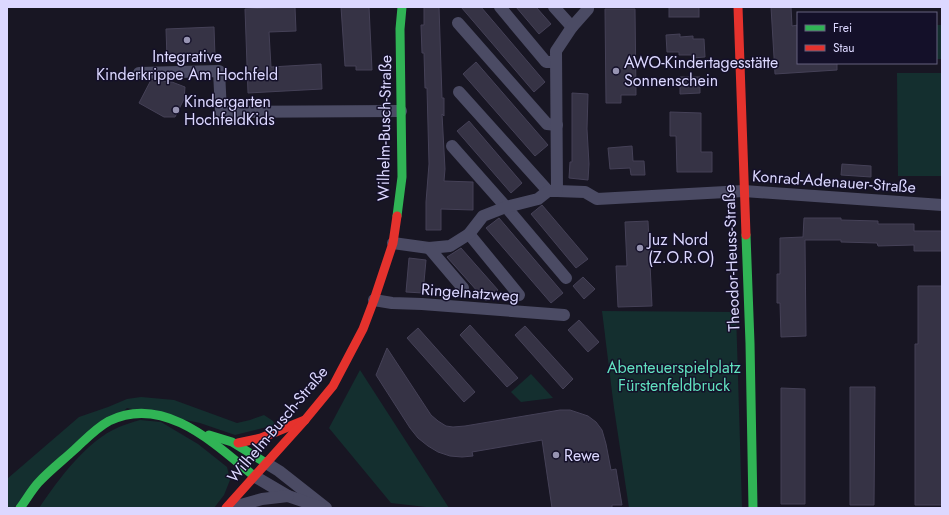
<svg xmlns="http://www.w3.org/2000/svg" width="949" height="515" viewBox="0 0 949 515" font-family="Jost,sans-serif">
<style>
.green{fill:#142f2f}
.building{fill:#363345;stroke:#454157}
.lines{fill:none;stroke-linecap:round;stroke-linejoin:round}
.street{stroke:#4b4b64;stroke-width:12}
.fast{stroke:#30b455;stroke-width:9}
.jam{stroke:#e5322d;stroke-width:9}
.poi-dot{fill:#9794b2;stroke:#141029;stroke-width:1.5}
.labels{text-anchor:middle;stroke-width:3;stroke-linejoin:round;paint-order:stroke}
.poi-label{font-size:16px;fill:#dcd8ff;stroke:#141029;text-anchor:start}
.street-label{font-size:16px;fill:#dcd8ff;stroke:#141029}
.park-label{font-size:16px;fill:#61e2bf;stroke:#141029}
</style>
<rect width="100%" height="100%" fill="#181623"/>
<g class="green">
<rect x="936" y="25" width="6" height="34"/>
<polygon points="897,73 942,73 942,176 898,176"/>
<polygon points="602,311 736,312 742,508 629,508 614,408"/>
<polygon points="360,370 449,508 435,508 391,503 329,428"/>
<polygon points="531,374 553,398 521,402 511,392"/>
<polygon points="141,397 174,400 237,423 250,420 264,415 273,421 275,425 235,435 200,423 127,408 13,508 7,508 7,479 79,417 108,407 127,399"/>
<path d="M140,420L161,422L198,444L227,467L230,480L224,495L214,508H39C59,479 86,441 119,427C126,424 133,422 140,420Z"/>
</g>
<g class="building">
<polygon points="295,7 296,31 269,32 271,67 321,64 322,89 248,93 245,9"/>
<polygon points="341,7 369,7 372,70 356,70 356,66 345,66"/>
<polygon points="424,7 439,7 442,98 444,98 444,116 442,114 445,169 444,181 473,182 473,210 441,209 441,230 426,230 426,202 429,164 427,88 425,88 424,53 422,53 421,25 424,25"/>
<polygon points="461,7 481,7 545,82 534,92"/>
<polygon points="516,7 536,7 551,24 539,34"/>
<rect x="669" y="7" width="30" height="10"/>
<polygon points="771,7 791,7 792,26 798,25 798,63 837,63 837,70 775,74"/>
<polygon points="605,9 635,9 636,95 621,95 621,103 606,103"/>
<polygon points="214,27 215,57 167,58 166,29"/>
<polygon points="680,34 680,37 693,36 693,39 704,39 705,57 692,58 692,55 679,55 679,52 667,52 666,35"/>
<polygon points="476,62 548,145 535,156 463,74"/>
<polygon points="680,77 700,77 700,93 680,94"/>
<polygon points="151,80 172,82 185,87 184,99 175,117 164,117 139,103"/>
<polygon points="572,93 588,94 587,129 589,164 588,180 569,178 570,162 572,162"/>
<polygon points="670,112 701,113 701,152 712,152 712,172 677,172 676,136 670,136"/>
<polygon points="469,121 522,183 511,193 457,131"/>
<polygon points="632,146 633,161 644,161 645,175 631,175 630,168 610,169 608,148"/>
<polygon points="842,164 871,166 871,177 841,175"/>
<polygon points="542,205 588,259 576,268 531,214"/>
<polygon points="499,218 563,293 551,303 486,228"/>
<polygon points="804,218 841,218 841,220 878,221 878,224 914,224 914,231 942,231 942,251 914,251 914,245 878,246 877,243 841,242 841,240 805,240 806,336 781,337 780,303 777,303 777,274 780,274 780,238 803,237"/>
<polygon points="648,221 652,306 618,307 616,266 627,266 625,222"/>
<polygon points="461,248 498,290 486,301 447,257"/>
<polygon points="409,258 426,260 423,293 406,292"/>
<polygon points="583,277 595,289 584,299 573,286"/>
<polygon points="918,286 942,286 942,505 915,505 915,344 918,344"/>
<polygon points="579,320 599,342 588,352 568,330"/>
<polygon points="470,325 518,378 507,387 460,335"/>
<polygon points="525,326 573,379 563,389 515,335"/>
<polygon points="418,328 475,392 464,402 407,338"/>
<polygon points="387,348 431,415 438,421 446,426 453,427 465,426 560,410 570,410 588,416 596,422 602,430 606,444 611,470 616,469 622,505 612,505 612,508 552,508 542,440 472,452 473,456 462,457 450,456 438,452 428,446 418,438 410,428 376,375"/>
<polygon points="850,387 875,387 874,505 850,505"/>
<polygon points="781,388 805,389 805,504 781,504"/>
</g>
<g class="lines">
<g class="street">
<polyline points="500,7 546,62 556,62"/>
<polyline points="554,7 572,27"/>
<polyline points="458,23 547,124 557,125"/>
<polyline points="139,73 219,71 221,112 401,111"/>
<polyline points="459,92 548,191"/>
<polyline points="452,146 506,207 566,278"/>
<polyline points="557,191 585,192 597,199 744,191 942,205"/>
<polyline points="469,234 519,295"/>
<polyline points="393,243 429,248 450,246 469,234 483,216 506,207 538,199 548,191 557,191 556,51 572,27 588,9 588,7"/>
<polyline points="429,248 463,288"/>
<polyline points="374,300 392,303 422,304 564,315"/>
<polyline points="266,463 279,471 326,508"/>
<polyline points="254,476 288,496 320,507"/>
<polyline points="230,508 262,499 288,496"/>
</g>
<g class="fast">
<polyline points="397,216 402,177 400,29 402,7"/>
<polyline points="746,235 750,343 753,508"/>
<polyline points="209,435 232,442 266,463"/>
<path d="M20,508C26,500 31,491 38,483C49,471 62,461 74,450C85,440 96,428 109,421C164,394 215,444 254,476"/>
</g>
<g class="jam">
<polyline points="738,7 746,235"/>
<polyline points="238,443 261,438 305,420"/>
<polyline points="226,508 305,420 333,386 363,329 374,300 393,243 397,216"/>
</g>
</g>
<g class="poi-dot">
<circle cx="187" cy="40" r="4"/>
<circle cx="616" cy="71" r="4"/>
<circle cx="176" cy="110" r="4"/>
<circle cx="640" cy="248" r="4"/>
<circle cx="556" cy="455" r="4"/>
</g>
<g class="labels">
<g class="poi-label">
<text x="187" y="62" text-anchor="middle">Integrative<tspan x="187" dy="18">Kinderkrippe Am Hochfeld</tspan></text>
<text x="624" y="68">AWO-Kindertagesstätte<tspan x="624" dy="18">Sonnenschein</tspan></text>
<text x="184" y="107">Kindergarten<tspan x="184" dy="18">HochfeldKids</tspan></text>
<text x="648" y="245">Juz Nord<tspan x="648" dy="18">(Z.O.R.O)</tspan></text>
<text x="564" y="461">Rewe</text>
</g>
<g class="street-label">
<text transform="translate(384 128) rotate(-89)" y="6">Wilhelm-Busch-Straße</text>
<text transform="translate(834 181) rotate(4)" y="6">Konrad-Adenauer-Straße</text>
<text transform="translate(731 258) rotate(-92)" y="6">Theodor-Heuss-Straße</text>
<text transform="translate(470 292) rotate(4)" y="6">Ringelnatzweg</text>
<text transform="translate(277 424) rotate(-50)" y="6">Wilhelm-Busch-Straße</text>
</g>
<g class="park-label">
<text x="674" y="373">Abenteuerspielplatz<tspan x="674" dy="18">Fürstenfeldbruck</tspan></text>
</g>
</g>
<rect width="949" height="515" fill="none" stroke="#dcd8ff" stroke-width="16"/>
<rect x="797" y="12" width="140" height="52" fill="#141029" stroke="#64607f"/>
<rect x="805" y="25" width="20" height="6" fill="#30b455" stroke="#64607f"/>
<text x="833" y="32" font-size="12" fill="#dcd8ff">Frei</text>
<rect x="805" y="45" width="20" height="6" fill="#e5322d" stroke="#64607f"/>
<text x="833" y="52" font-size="12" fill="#dcd8ff">Stau</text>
</svg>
